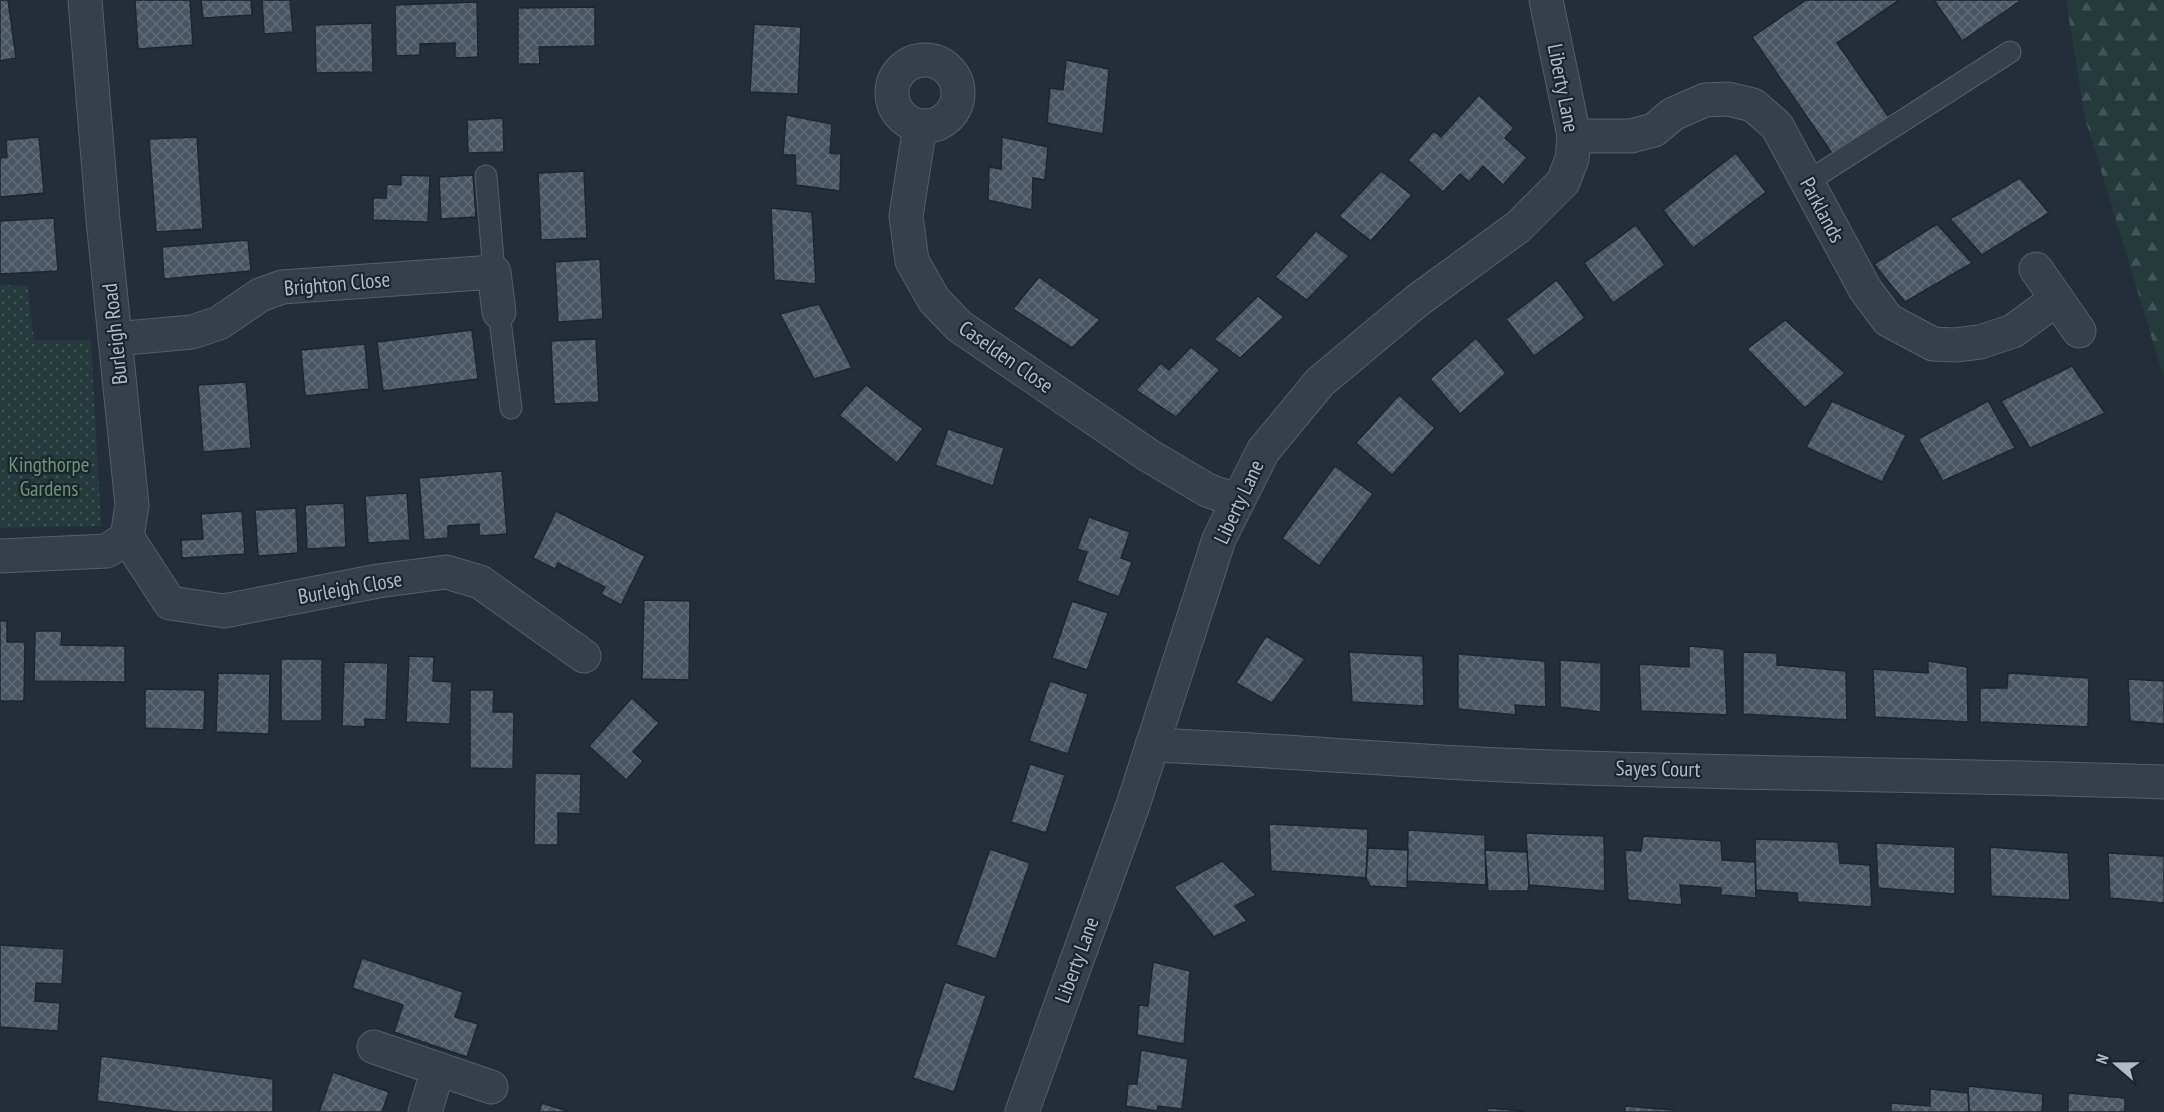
<svg xmlns="http://www.w3.org/2000/svg" width="2164" height="1112" viewBox="0 0 2164 1112" font-family="'PT Sans Narrow',sans-serif">
<style>
.forest{fill:url(#forest-firs)}
.park{fill:url(#park-dots)}
.building{fill:url(#building-cross-hatch);stroke:#1d2731;stroke-width:1.5}
.lines{fill:none;stroke-linecap:round;stroke-linejoin:round}
.lane-casing{stroke:#545e68;stroke-width:23}
.street-casing{stroke:#545e68;stroke-width:35}
.lane{stroke:#36404b;stroke-width:21}
.street{stroke:#36404b;stroke-width:33}
.labels{text-anchor:middle;stroke-width:4.5;stroke-linejoin:round;paint-order:stroke}
.street-label{font-size:21px;fill:#b1bbc6;stroke:#1b252f}
.park-label{font-size:21px;fill:#699771;stroke:#1b252f}
</style>
<defs>
<pattern id="forest-firs" width="22" height="20" patternUnits="userSpaceOnUse" patternTransform="scale(1.5)"><rect width="22" height="20" fill="#243a3b"/><path d="M5 1l3.5 6h-7zM16 11l3.5 6h-7z" fill="#415556"/></pattern>
<pattern id="park-dots" width="8" height="8" patternUnits="userSpaceOnUse" patternTransform="scale(1.5)"><rect width="8" height="8" fill="#243a3b"/><path d="M2 2h.1M6 6h.1" fill="none" stroke="#415556" stroke-width="1.8" stroke-linecap="round"/></pattern>
<pattern id="building-cross-hatch" width="8" height="8" patternUnits="userSpaceOnUse" patternTransform="scale(1.5)"><rect width="8" height="8" fill="#495563"/><path d="M0 0l8 8M0 8l8-8" fill="none" stroke="#616c78"/></pattern>
</defs>
<rect width="100%" height="100%" fill="#232e3a"/>
<polygon class="forest" points="2066,0 2164,0 2164,378 2085,118"/>
<polygon class="park" points="0,285 28,286 34,340 91,340 101,526 0,528"/>
<g class="building">
<polygon points="0,0 8,0 16,58 0,61"/>
<polygon points="135,0 190,0 193,45 138,49"/>
<polygon points="201,0 251,0 252,15 203,18"/>
<polygon points="262,0 290,0 293,32 264,34"/>
<polygon points="1806,0 1899,0 1837,43 1893,123 1838,162 1752,37"/>
<polygon points="1934,0 2019,0 2020,1 1962,41"/>
<polygon points="477,2 478,57 455,58 455,43 420,44 420,55 396,56 395,5"/>
<polygon points="595,7 595,46 539,47 540,64 518,64 518,8"/>
<polygon points="372,23 373,72 316,73 315,25"/>
<polygon points="754,24 801,27 798,94 750,92"/>
<polygon points="1066,60 1109,69 1103,134 1047,123 1050,88 1063,90"/>
<polygon points="1479,95 1514,128 1505,138 1527,158 1503,185 1483,166 1469,182 1460,174 1443,192 1408,160 1434,131 1441,137"/>
<polygon points="786,115 832,124 830,153 841,154 840,191 796,185 795,155 783,155"/>
<polygon points="503,118 504,152 468,153 467,120"/>
<polygon points="39,137 44,193 0,197 0,158 7,157 6,140"/>
<polygon points="197,137 203,229 156,232 149,139"/>
<polygon points="1002,137 1048,147 1045,180 1033,178 1032,210 988,200 989,167 1001,169"/>
<polygon points="1736,153 1766,192 1693,248 1663,210"/>
<polygon points="584,171 587,238 541,240 538,173"/>
<polygon points="1381,171 1412,195 1371,241 1339,216"/>
<polygon points="401,175 430,176 428,222 373,220 373,198 386,198 387,184 401,185"/>
<polygon points="473,175 476,217 441,219 439,177"/>
<polygon points="2020,178 2049,213 1982,255 1950,219"/>
<polygon points="771,208 812,212 816,284 774,280"/>
<polygon points="54,218 58,271 0,274 0,221"/>
<polygon points="1937,224 1972,263 1905,302 1874,264"/>
<polygon points="1636,225 1665,265 1613,303 1584,263"/>
<polygon points="1316,231 1349,256 1307,300 1275,277"/>
<polygon points="248,240 251,271 164,279 162,247"/>
<polygon points="600,259 603,319 558,322 555,262"/>
<polygon points="1039,277 1100,320 1072,348 1013,309"/>
<polygon points="1557,280 1585,318 1534,356 1506,319"/>
<polygon points="1258,296 1284,317 1240,358 1214,339"/>
<polygon points="819,304 852,368 814,379 780,314"/>
<polygon points="1785,320 1845,373 1805,408 1747,349"/>
<polygon points="472,330 478,379 383,391 377,342"/>
<polygon points="1476,338 1506,373 1460,414 1430,379"/>
<polygon points="596,339 599,402 554,404 551,341"/>
<polygon points="365,344 369,389 305,396 301,350"/>
<polygon points="1191,347 1220,370 1176,417 1136,390 1161,363 1169,370"/>
<polygon points="2072,366 2105,413 2030,448 2001,401"/>
<polygon points="246,382 251,448 203,452 198,385"/>
<polygon points="866,385 923,429 897,463 839,415"/>
<polygon points="1399,395 1435,428 1392,475 1356,443"/>
<polygon points="1832,401 1906,435 1882,482 1806,447"/>
<polygon points="1988,401 2015,448 1943,481 1918,439"/>
<polygon points="948,429 1004,448 993,486 935,465"/>
<polygon points="1335,466 1373,494 1319,566 1282,538"/>
<polygon points="502,471 507,534 479,536 479,524 448,526 448,538 424,540 419,478"/>
<polygon points="407,493 410,540 368,543 365,496"/>
<polygon points="344,503 346,547 307,549 305,505"/>
<polygon points="296,508 298,553 258,556 255,510"/>
<polygon points="242,511 245,554 182,558 181,540 203,539 201,514"/>
<polygon points="556,511 645,556 621,605 601,594 605,587 558,563 555,569 533,558"/>
<polygon points="1089,517 1130,532 1121,558 1132,562 1119,597 1077,581 1087,552 1077,549"/>
<polygon points="644,600 690,601 689,680 642,679"/>
<polygon points="1072,601 1108,613 1087,670 1052,658"/>
<polygon points="0,621 7,621 7,642 25,642 24,701 0,701"/>
<polygon points="35,631 62,631 61,645 125,646 125,682 34,681"/>
<polygon points="1266,636 1305,659 1272,703 1236,683"/>
<polygon points="1689,646 1724,649 1727,715 1641,711 1639,664 1689,667"/>
<polygon points="1349,652 1423,656 1424,706 1352,702"/>
<polygon points="1743,652 1777,653 1777,665 1846,671 1847,720 1743,714"/>
<polygon points="1458,654 1545,661 1546,707 1515,705 1516,715 1458,709"/>
<polygon points="409,656 434,657 433,681 452,682 450,724 406,722"/>
<rect x="281" y="659" width="41" height="62"/>
<polygon points="1560,660 1601,663 1601,712 1560,707"/>
<polygon points="1928,661 1967,667 1968,722 1875,717 1873,669 1928,673"/>
<polygon points="344,662 388,663 386,720 365,719 365,727 342,726"/>
<polygon points="218,673 270,674 269,734 216,732"/>
<polygon points="2008,673 2089,678 2088,727 1980,722 1980,688 2007,688"/>
<polygon points="2128,679 2164,681 2164,724 2130,721"/>
<polygon points="1050,681 1088,694 1068,754 1029,741"/>
<polygon points="145,689 205,690 204,730 145,728"/>
<polygon points="470,690 494,690 493,712 514,712 513,769 470,768"/>
<polygon points="632,698 659,723 633,752 643,761 626,780 589,746"/>
<polygon points="1030,764 1065,775 1046,833 1011,822"/>
<polygon points="535,773 581,774 580,814 558,813 558,845 534,845"/>
<polygon points="1269,824 1368,829 1366,878 1271,871"/>
<polygon points="1408,830 1485,835 1486,885 1407,881"/>
<polygon points="1526,833 1604,836 1605,891 1529,885"/>
<polygon points="1643,836 1721,841 1722,860 1755,862 1756,898 1721,895 1721,888 1680,885 1682,905 1628,900 1625,850 1641,851"/>
<polygon points="1755,839 1838,842 1840,863 1870,865 1872,907 1798,902 1797,893 1756,890"/>
<polygon points="1876,843 1955,847 1955,894 1878,888"/>
<polygon points="1990,847 2068,853 2070,900 1991,896"/>
<polygon points="1368,848 1408,850 1407,888 1370,886 1366,878"/>
<polygon points="990,849 1030,863 996,959 956,945"/>
<polygon points="1485,850 1527,852 1529,885 1528,891 1488,891"/>
<polygon points="2108,853 2164,856 2164,903 2110,898"/>
<polygon points="1222,861 1256,895 1235,906 1247,921 1214,937 1174,887"/>
<polygon points="0,945 64,949 62,984 36,983 35,1001 60,1003 58,1031 0,1027"/>
<polygon points="362,958 463,992 455,1017 478,1024 467,1057 394,1032 403,1005 352,988"/>
<polygon points="1153,962 1190,971 1184,1044 1137,1035 1139,1005 1148,1006"/>
<polygon points="945,982 986,996 954,1092 913,1078"/>
<polygon points="1141,1050 1188,1059 1182,1109 1158,1106 1157,1111 1126,1106 1128,1084 1137,1084"/>
<polygon points="101,1056 273,1079 273,1112 179,1112 97,1101"/>
<polygon points="333,1072 389,1092 382,1112 319,1112"/>
<polygon points="1968,1086 2043,1094 2042,1112 1969,1112"/>
<polygon points="1930,1089 1968,1093 1969,1112 1891,1112 1891,1103 1930,1106"/>
<polygon points="2068,1093 2125,1098 2125,1112 2068,1112"/>
<polygon points="542,1103 570,1112 539,1112"/>
<polygon points="1625,1106 1673,1110 1673,1112 1625,1112"/>
<polygon points="1487,1108 1523,1111 1523,1112 1487,1112"/>
</g>
<g class="lines">
<g class="lane-casing">
<g id="lane">
<polyline points="486,176 494,272"/>
<polyline points="1807,182 2010,52"/>
<polyline points="499,312 511,408"/>
</g>
</g>
<g class="street-casing">
<g id="street">
<circle cx="925" cy="93" r="33"/>
<polyline points="920,126 906,216 912,261 934,300 959,326 1148,455 1207,490 1237,501"/>
<polyline points="1574,136 1631,136 1654,130 1673,114 1705,100 1728,99 1753,105 1777,126 1865,289 1888,320 1933,344 1955,345 1980,342 2013,331 2057,299"/>
<polyline points="2036,269 2079,331"/>
<polyline points="115,339 192,332 219,323 260,295 282,287 494,272 499,312"/>
<polyline points="127,537 170,603 224,611 378,581 446,572 480,582 584,656"/>
<polyline points="0,556 107,551 127,537 132,505 103,220 85,0"/>
<path d="M1152,745C1286,750 1419,763 1553,767C1757,774 1960,775 2164,782"/>
<polyline points="374,1047 491,1087"/>
<polyline points="425,1112 438,1069"/>
<polyline points="1022,1112 1133,805 1219,539 1263,451 1320,382 1418,300 1518,227 1563,182 1572,159 1574,136 1546,0"/>
</g>
</g>
<use href="#lane" class="lane"/>
<use href="#street" class="street"/>
</g>
<g class="labels">
<g class="street-label">
<text transform="translate(1563 88) rotate(79)" y="7">Liberty Lane</text>
<text transform="translate(1822 210) rotate(62)" y="7">Parklands</text>
<text transform="translate(337 284) rotate(-5)" y="7">Brighton Close</text>
<text transform="translate(115 334) rotate(-96)" y="7">Burleigh Road</text>
<text transform="translate(1006 357) rotate(35)" y="7">Caselden Close</text>
<text transform="translate(1239 502) rotate(-65)" y="7">Liberty Lane</text>
<text transform="translate(350 588) rotate(-10)" y="7">Burleigh Close</text>
<text transform="translate(1658 769) rotate(1)" y="7">Sayes Court</text>
<text transform="translate(1077 960) rotate(-70)" y="7">Liberty Lane</text>
</g>
<g class="park-label">
<text x="49" y="472">Kingthorpe<tspan x="49" dy="24">Gardens</tspan></text>
</g>
</g>
<g transform="translate(2116 1064) rotate(290)" stroke="#1b252f" stroke-width="4.5" paint-order="stroke">
<path d="M0-4.5L10 22L0 15L-10 22Z" fill="#b1bbc6"/>
<text y="-9" font-size="16" font-weight="bold" text-anchor="middle" fill="#b1bbc6">N</text>
</g>
</svg>
